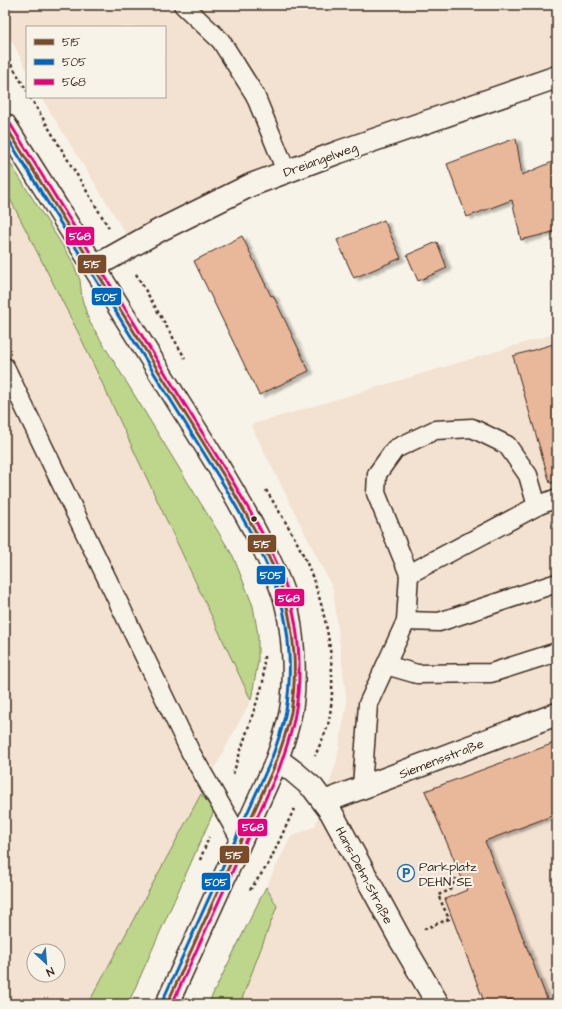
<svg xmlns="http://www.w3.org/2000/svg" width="562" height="1009" viewBox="0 0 562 1009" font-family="'Architects Daughter',sans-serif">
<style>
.built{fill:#f3e1d1;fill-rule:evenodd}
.green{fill:#bdd68c;stroke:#7c8055}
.building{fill:#e9b79a;stroke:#3b2a1e;filter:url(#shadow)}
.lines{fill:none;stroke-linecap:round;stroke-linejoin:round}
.lane-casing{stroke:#3b2a1e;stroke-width:21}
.street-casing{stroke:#3b2a1e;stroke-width:25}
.secondary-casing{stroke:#3b2a1e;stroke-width:25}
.path{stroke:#3b2a1e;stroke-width:2.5;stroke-dasharray:3 3;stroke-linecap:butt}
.lane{stroke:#f7f3e8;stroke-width:18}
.street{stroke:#f7f3e8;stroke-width:22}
.secondary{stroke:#f7f3e8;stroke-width:22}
.bus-1-casing{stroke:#f7f3e8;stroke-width:6}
.bus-2-casing{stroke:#f7f3e8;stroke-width:6}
.bus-3-casing{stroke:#f7f3e8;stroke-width:6}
.bus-1{stroke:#7a4b2a;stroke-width:3}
.bus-2{stroke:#0065bd;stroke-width:3}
.bus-3{stroke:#e5007d;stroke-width:3}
.bus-dot{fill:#3b2a1e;stroke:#f7f3e8;stroke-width:1.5}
.labels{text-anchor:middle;stroke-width:4;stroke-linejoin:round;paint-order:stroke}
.street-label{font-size:13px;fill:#3b2a1e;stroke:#f7f3e8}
.poi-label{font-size:13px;fill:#3b2a1e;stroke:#f7f3e8;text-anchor:start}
.line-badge{stroke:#f7f3e8;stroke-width:1.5}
.badge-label{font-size:11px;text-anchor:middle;font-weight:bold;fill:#fff}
</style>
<defs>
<filter id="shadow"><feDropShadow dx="4.5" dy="2.5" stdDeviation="1" flood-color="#0004"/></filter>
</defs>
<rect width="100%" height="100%" fill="#f7f3e8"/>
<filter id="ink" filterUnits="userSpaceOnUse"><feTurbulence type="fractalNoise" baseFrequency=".025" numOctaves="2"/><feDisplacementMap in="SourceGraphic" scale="8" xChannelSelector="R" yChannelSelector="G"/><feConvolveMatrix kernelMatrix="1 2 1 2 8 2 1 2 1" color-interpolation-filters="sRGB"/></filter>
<g filter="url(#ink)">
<g class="built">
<polygon points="5,5 557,5 557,77 290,169 133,245 41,97 165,97 165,27 27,27 27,70 5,28"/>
<path d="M5,189L80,336L251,700L88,1004H5ZM34,951H58V975H34Z"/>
<polygon points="557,333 557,1004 240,1004 277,906 266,887 291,837 315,826 336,764 347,703 333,589 251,425"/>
</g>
<g class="green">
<polygon points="5,155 71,259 80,280 82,299 89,321 233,556 253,606 258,635 258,662 251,700 80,336 5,189"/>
<polygon points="201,794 214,811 128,1004 88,1004"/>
<polygon points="266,887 277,906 240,1004 208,1004"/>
</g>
<g class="building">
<polygon points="516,138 522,175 557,160 557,231 521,240 512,200 467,217 447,164"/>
<polygon points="384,220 401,258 354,278 337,240"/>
<polygon points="242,236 271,296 273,295 309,371 259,395 194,261"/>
<polygon points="437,242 447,268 418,281 407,255"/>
<polygon points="557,343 557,482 550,483 513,356"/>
<polygon points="557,742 557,814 485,841 549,1004 516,1004 511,999 497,1004 485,1004 445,899 467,890 425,791"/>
</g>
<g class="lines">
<g class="lane-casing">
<g id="lane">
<polyline points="183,5 221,41 255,95 286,171"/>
<polyline points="5,367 191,753 241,840"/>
<polyline points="409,574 537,506 557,498"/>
<polyline points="406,621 439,622 557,583"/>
<polyline points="386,665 417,674 491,673 557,652"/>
<polyline points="362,787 368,704 406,621 409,574 376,493 377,474 395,449 435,430 472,428 507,445 528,475 537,506"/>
</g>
</g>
<g class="street-casing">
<g id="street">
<polyline points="94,267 160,230 251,185 339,152 557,77"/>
<polyline points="277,759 293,771 313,788 331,812 400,939 438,1004"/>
<polyline points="324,802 557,714"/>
</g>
</g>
<g class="secondary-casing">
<path id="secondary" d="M5,125C64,218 122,312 180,405C207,447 233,489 256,533C267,555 278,576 285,599C293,630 296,672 292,704C289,725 282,746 274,767L167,1004"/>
</g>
<g class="path">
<polyline points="5,54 27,91"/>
<polyline points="30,97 109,228"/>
<polyline points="136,274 185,358"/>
<path d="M266,490C280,513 295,536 306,561C327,609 339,674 328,725C325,735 319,746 315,756"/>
<polyline points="233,774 263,683 264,656"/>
<polyline points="200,860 209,837"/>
<polyline points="250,890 269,863 294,809"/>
<polyline points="424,929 449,919 438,895 450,890 456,878"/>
<polyline points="137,1004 140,999"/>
</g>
<use href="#lane" class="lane"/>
<use href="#street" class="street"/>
<use href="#secondary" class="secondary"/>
<g class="bus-1-casing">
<path id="bus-1" d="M5,125L229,484C249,520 274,560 285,599C295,634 297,676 291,712C287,731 281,749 274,767L167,1004"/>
</g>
<g class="bus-2-casing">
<path id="bus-2" d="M5,134L225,487C245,522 267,559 280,598C290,631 292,676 286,710C283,729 276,747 269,765L162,1002"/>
</g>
<g class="bus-3-casing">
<path id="bus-3" d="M9,122L233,482C254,518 277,556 289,596C300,631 302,678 295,714C292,733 285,751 279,769L172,1004"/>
</g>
<use href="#bus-1" class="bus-1"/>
<use href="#bus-2" class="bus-2"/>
<use href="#bus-3" class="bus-3"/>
</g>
</g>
<defs>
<g id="parking-ring" transform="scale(0.9)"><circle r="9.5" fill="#f7f3e8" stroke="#1f6fb2" stroke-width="1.5"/><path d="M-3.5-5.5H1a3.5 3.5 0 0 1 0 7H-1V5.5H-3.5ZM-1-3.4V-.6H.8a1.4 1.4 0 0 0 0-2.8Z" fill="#1f6fb2"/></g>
</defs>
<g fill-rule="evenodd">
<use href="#parking-ring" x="406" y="873"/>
</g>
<circle class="bus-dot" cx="254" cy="519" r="3.5"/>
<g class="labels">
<g class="street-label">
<text transform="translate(320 159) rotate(-20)" y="5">Dreiangelweg</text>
<text transform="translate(441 758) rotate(-21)" y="5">Siemensstraße</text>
<text transform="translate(365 875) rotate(62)" y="5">Hans-Dehn-Straße</text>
</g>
<g class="poi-label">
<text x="419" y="871">Parkplatz<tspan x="419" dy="15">DEHN SE</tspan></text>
</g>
</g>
<g class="line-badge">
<rect x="65" y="226" width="30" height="20" rx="4" fill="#e5007d"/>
<rect x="77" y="254" width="30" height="20" rx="4" fill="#7a4b2a"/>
<rect x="91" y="287" width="31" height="19" rx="4" fill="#0065bd"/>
<rect x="247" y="534" width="30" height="19" rx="4" fill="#7a4b2a"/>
<rect x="256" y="565" width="30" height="20" rx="4" fill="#0065bd"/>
<rect x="274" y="588" width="31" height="19" rx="4" fill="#e5007d"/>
<rect x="237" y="818" width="31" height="19" rx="4" fill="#e5007d"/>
<rect x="219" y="845" width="31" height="19" rx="4" fill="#7a4b2a"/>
<rect x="201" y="872" width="30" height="19" rx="4" fill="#0065bd"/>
</g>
<g class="badge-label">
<text x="80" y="240">568</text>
<text x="92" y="268">515</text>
<text x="106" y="301">505</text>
<text x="262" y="548">515</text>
<text x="271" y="579">505</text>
<text x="289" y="602">568</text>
<text x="253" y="831">568</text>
<text x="234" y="859">515</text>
<text x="216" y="886">505</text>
</g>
<rect width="562" height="1009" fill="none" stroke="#f7f3e8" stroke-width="20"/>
<rect x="10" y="10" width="542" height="989" fill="none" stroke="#3b2a1e" stroke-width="1.5" filter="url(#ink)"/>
<rect x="26" y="26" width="140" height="72" fill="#f7f3e8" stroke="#aca397"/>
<rect x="34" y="39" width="20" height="6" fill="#7a4b2a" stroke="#aca397"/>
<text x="62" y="46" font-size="12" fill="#3b2a1e">515</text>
<rect x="34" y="59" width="20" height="6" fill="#0065bd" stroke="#aca397"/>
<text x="62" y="66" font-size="12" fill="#3b2a1e">505</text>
<rect x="34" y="79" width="20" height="6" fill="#e5007d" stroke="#aca397"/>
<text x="62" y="86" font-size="12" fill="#3b2a1e">568</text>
<g transform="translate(46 963) rotate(154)"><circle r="19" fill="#f7f3e8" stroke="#aca397"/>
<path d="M0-3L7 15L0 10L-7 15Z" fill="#1f6fb2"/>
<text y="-6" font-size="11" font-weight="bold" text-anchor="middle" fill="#3b2a1e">N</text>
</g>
</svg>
